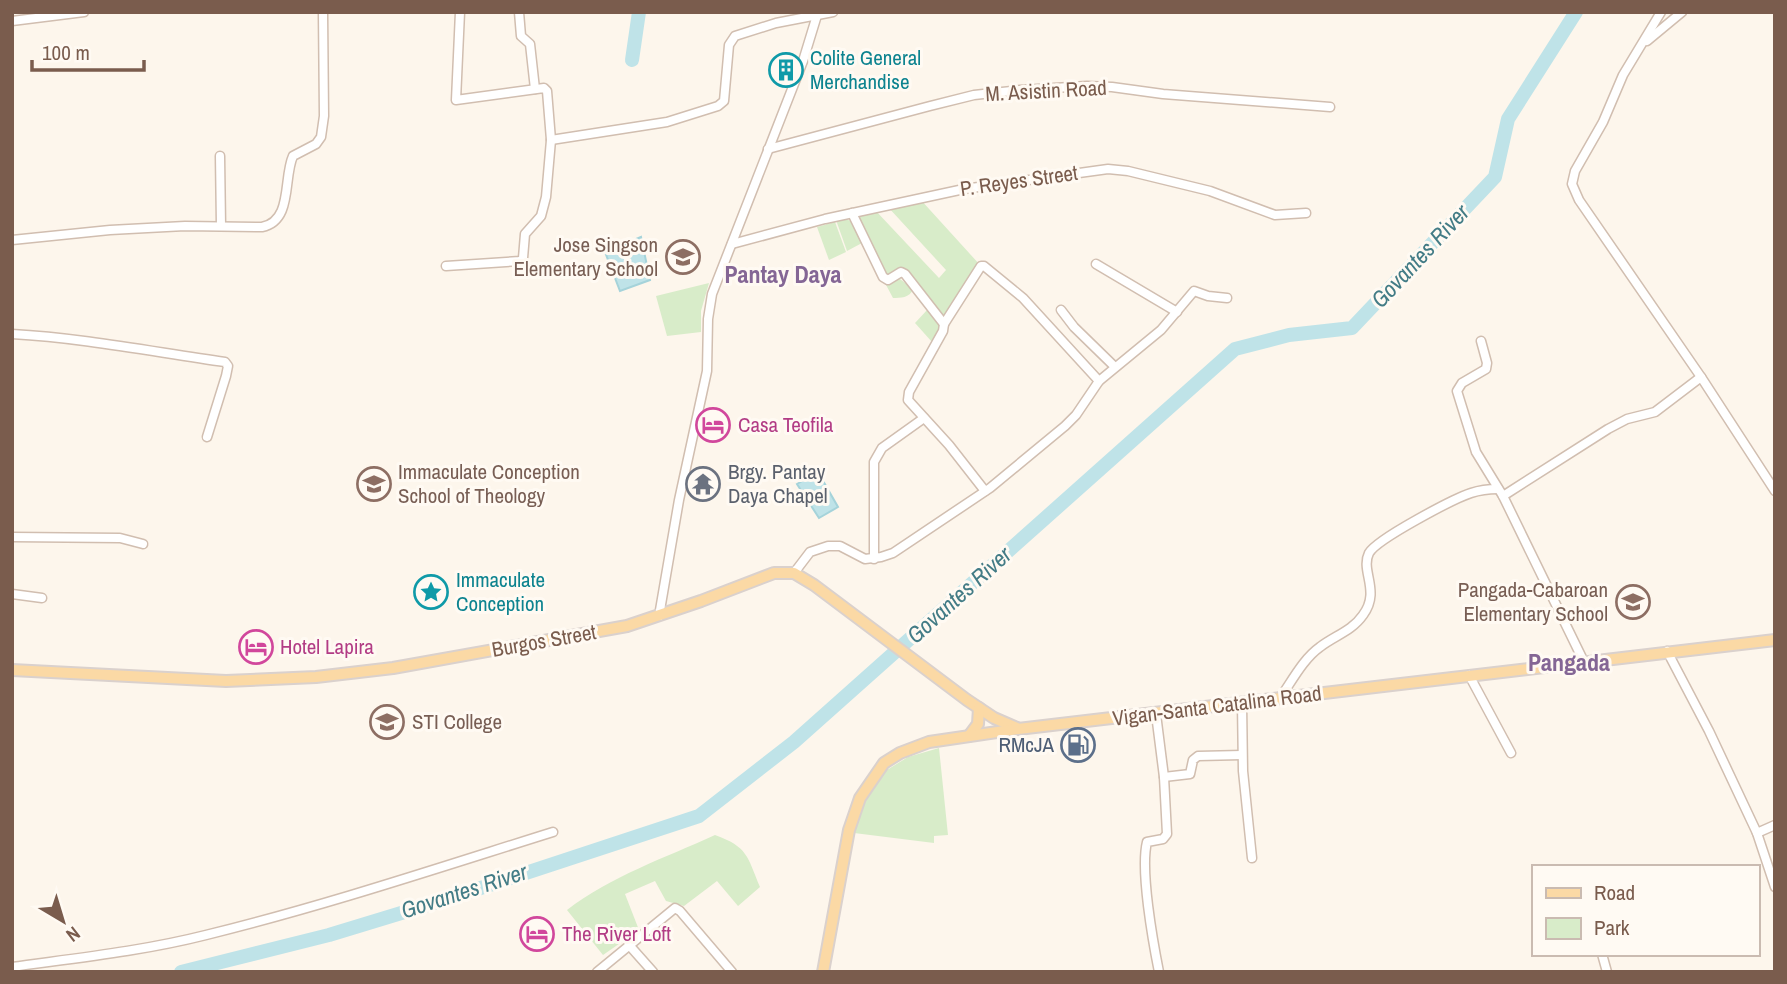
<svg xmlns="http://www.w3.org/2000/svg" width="1787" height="984" viewBox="0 0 1787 984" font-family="'Archivo Narrow',sans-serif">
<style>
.green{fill:#d8ecc9}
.water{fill:#bfe3e8;stroke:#a5d3da;stroke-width:2}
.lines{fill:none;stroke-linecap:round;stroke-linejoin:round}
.river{stroke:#bfe3e8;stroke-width:14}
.minor-casing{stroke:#d1beb0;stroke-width:11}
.major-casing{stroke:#dad1cd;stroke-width:14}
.minor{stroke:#fff;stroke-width:8}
.major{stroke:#fbd9a5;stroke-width:10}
.labels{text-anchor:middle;stroke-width:6;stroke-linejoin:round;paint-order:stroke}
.culture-label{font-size:21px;fill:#0d838f;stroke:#fffaf3;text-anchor:start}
.street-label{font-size:21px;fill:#7a5c4d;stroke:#fffaf3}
.education-label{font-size:21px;fill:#785e54;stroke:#fffaf3;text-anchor:end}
.hotel-label{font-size:21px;fill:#b23c85;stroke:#fffaf3;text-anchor:start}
.worship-label{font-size:21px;fill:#5b616d;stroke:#fffaf3;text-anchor:start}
.service-label{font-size:21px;fill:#4e5e75;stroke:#fffaf3;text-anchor:end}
.water-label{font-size:23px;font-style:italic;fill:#437c86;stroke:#fffaf3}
.quarter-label{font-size:24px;font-weight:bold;fill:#846695;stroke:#fffaf3}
</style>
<rect width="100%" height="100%" fill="#fdf6ec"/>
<g class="green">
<polygon points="920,199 980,265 944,317 902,268 886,276 857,215 875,210 939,278 946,270 888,207"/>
<polygon points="842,218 851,221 862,243 847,251 836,220"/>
<polygon points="835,222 846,252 829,260 817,227"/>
<path d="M900,279L913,289C910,298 900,298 893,298L885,283Z"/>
<polygon points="709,283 701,311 701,332 667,336 656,296"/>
<polygon points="928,309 941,325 932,342 915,323"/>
<polygon points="939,748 948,835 934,836 934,843 854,833 855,822 862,803 882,773 908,757"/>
<path d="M715,835C748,847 747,856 760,887L738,906L717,881L684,906L666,901L655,881L625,894L639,930L603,955L567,910C611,876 665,858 715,835Z"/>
</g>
<g class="water">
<polygon points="641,237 650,280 620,291 605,252"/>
<polygon points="818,472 838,507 819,518 797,484"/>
</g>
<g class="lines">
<g class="river">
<polyline points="632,60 639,12"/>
<polyline points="181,972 329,935 444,900 699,816 794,742 1235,349 1289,335 1352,328 1495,177 1508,119 1576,12"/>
</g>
<g class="minor-casing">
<g id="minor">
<polyline points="519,12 521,36 530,44 535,89"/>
<polyline points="1661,12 1623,75 1603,122 1575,171 1572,184 1579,200 1701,377 1775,491"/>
<polyline points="12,21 84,12"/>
<polyline points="1647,41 1682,12"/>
<polyline points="551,140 667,122 718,106 724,101 729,45 735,36 776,23 833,12"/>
<polyline points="768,149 930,106 974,95 1020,90 1087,86 1112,87 1163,94 1330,107"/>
<polyline points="220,156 221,226"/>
<polyline points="852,213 883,277 888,280 901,272 905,274 944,324 943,331 909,392 908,400 949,445 985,491"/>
<path d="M12,240L110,230L185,226L262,227C293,221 283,178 293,156L316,144L321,137L324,116L323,12"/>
<polyline points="732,244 825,219 964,189 1108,169 1128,171 1210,191 1275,215 1306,213"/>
<polyline points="1096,264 1177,312"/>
<polyline points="446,266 520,261 523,258 525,234 541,216 546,197 551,140 547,91 544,88 456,100 460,12"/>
<polyline points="1061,310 1074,327 1115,367"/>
<polyline points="944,324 981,266 984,266 1023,298 1099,381"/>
<path d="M12,334C84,338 154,352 225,362L228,366L226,376L207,437"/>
<polyline points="1481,341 1487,363 1486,369 1462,383 1457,391 1476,452 1503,496 1584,662"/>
<polyline points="1503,496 1608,429 1627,419 1655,412 1701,377"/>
<polyline points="12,537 120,538 143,544"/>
<polyline points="874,559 874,462 882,448 924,418"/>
<polyline points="794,573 810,552 828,546 840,546 865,559 881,557 893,553 990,488 1065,426 1076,415 1099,381 1161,330 1194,291 1208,296 1227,298"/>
<polyline points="12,594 42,598"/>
<polyline points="659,616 679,500 707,371 708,319 712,294 803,61 818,12"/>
<polyline points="1667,651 1709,731 1757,833 1775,887"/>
<polyline points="1469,675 1511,753"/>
<path d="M1280,698C1292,681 1303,659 1320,647C1334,636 1352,631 1363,615C1381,591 1360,571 1369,553C1377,539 1453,499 1471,493C1480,490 1489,489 1498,489"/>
<polyline points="1242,703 1243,771 1252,858"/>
<path d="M1156,714L1164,777L1167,834L1163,839L1147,842C1140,870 1153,942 1159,972"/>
<polyline points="1164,777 1190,774 1193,760 1198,756 1242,755"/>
<polyline points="1757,833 1775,825"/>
<polyline points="629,945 653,972"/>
<polyline points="1602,954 1607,972"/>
<path d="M12,967C77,958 143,951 206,935C324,906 438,868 553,832"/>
<polyline points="597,972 675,908 680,911 732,972"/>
</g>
</g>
<g class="major-casing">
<g id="major">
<polyline points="12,670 226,681 316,677 393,668 627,626 701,601 774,573 794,573 814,585 967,700 994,718 1017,728"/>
<polyline points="969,736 978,724 979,708"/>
<polyline points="823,972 849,830 860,798 884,763 900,753 929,742 1018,729 1775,640"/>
</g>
</g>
<use href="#minor" class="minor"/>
<use href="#major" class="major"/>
</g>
<defs>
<g id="building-ring" transform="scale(1.75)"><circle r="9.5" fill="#fffaf3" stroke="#0f9aa8" stroke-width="1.5"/><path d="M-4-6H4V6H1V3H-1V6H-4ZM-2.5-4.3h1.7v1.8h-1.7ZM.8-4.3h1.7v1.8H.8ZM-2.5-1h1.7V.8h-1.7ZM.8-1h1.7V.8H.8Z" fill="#0f9aa8"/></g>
<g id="school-ring" transform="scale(1.75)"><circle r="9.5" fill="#fffaf3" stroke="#8d6e63" stroke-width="1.5"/><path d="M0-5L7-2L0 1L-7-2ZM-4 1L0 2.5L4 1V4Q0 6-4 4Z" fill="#8d6e63"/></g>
<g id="hotel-ring" transform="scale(1.75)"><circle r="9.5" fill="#fffaf3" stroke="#d1479c" stroke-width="1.5"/><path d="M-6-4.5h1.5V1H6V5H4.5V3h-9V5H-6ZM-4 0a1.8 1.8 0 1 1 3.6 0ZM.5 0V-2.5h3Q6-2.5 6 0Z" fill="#d1479c"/></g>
<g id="university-ring" transform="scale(1.75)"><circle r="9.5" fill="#fffaf3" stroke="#8d6e63" stroke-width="1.5"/><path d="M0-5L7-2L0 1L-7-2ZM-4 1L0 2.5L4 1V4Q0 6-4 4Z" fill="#8d6e63"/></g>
<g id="temple-ring" transform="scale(1.75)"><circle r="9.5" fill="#fffaf3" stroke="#6b7280" stroke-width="1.5"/><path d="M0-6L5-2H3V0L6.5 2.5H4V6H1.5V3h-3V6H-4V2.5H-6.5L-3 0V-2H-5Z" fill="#6b7280"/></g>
<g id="sight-ring" transform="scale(1.75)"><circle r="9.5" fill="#fffaf3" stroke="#0f9aa8" stroke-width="1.5"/><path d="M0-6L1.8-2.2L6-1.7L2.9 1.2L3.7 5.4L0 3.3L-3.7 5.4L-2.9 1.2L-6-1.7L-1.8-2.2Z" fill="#0f9aa8"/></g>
<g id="fuel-ring" transform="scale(1.75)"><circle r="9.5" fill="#fffaf3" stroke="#5c6f8a" stroke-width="1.5"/><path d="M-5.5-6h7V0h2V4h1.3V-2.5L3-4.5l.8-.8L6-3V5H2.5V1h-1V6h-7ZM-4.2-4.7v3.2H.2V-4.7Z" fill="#5c6f8a"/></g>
</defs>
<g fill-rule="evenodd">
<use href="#building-ring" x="786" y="70"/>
<use href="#school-ring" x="683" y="257"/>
<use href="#hotel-ring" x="713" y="425"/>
<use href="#university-ring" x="374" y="484"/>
<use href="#temple-ring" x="703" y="484"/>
<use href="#sight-ring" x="431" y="592"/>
<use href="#school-ring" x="1633" y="602"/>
<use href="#hotel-ring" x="256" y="647"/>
<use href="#university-ring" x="387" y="722"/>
<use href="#fuel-ring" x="1078" y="745"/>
<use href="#hotel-ring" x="537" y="934"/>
</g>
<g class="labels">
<g class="culture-label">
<text x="810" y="65">Colite General<tspan x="810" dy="24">Merchandise</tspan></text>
<text x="456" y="587">Immaculate<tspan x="456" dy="24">Conception</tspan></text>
</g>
<g class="street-label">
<text transform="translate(1046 91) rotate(-3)" y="7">M. Asistin Road</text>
<text transform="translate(1019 181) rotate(-8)" y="7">P. Reyes Street</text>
<text transform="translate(544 641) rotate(-10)" y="7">Burgos Street</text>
<text transform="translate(1217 706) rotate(-7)" y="7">Vigan-Santa Catalina Road</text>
</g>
<g class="education-label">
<text x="658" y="252">Jose Singson<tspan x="658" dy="24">Elementary School</tspan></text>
<text x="398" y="479" text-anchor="start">Immaculate Conception<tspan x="398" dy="24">School of Theology</tspan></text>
<text x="1608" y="597">Pangada-Cabaroan<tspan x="1608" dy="24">Elementary School</tspan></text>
<text x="412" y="729" text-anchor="start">STI College</text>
</g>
<g class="hotel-label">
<text x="738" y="432">Casa Teofila</text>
<text x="280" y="654">Hotel Lapira</text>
<text x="562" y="941">The River Loft</text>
</g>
<g class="worship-label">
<text x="728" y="479">Brgy. Pantay<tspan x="728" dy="24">Daya Chapel</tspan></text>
</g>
<g class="service-label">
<text x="1054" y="752">RMcJA</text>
</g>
<g class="water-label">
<text transform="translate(1420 256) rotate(-47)" y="8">Govantes River</text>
<text transform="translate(959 595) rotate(-42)" y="8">Govantes River</text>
<text transform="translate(464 891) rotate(-18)" y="8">Govantes River</text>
</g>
<g class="quarter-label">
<text x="783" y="283">Pantay Daya</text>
<text x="1569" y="671">Pangada</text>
</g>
</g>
<rect width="1787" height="984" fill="none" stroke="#7a5c4d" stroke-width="28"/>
<rect x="1532" y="865" width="228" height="91" fill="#fffaf3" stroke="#cabbb1" stroke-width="2"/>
<rect x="1546" y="888" width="35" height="10" fill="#fbd9a5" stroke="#cabbb1" stroke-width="2"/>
<text x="1594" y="900" font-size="21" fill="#7a5c4d">Road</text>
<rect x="1546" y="918" width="35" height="21" fill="#d8ecc9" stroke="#cabbb1" stroke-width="2"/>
<text x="1594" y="935" font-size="21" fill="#7a5c4d">Park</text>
<g transform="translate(63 921) rotate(142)" stroke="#fffaf3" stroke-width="5" paint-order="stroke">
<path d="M0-5L12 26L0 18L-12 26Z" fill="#7a5c4d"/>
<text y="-10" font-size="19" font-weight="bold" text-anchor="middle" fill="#7a5c4d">N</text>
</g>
<path d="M32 60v10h112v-10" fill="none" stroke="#7a5c4d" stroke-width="3.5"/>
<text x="42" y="60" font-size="21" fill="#7a5c4d" stroke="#fffaf3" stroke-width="5" paint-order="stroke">100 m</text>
</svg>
